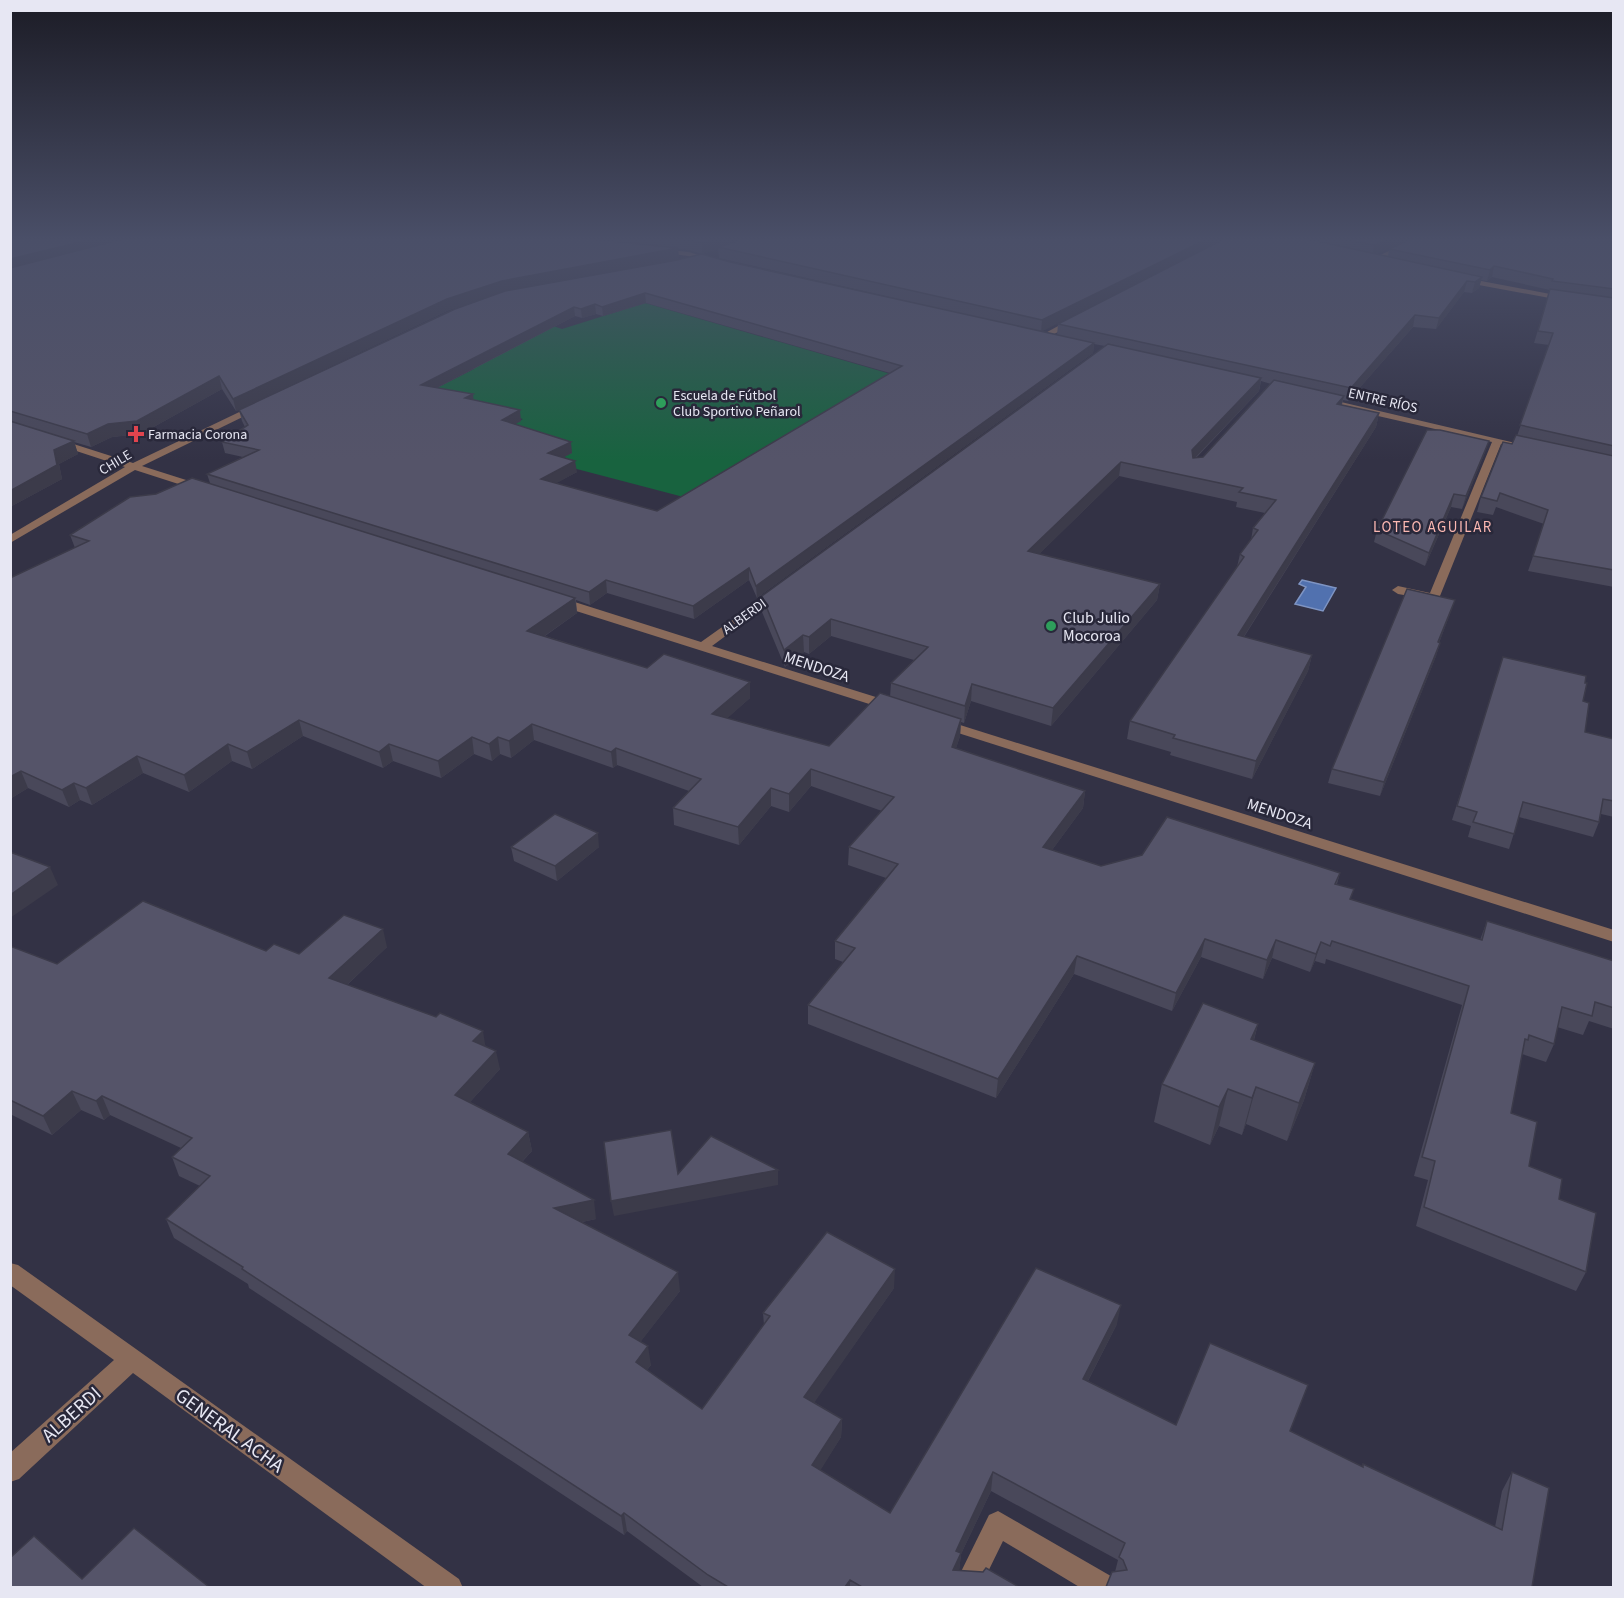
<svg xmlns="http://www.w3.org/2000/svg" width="1624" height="1598" viewBox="0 0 1624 1598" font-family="'Source Sans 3',sans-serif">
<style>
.green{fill:#18633f}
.water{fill:#5171af;stroke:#7e94c3;stroke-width:1.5}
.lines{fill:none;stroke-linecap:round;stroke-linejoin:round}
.minor{fill:#8a6b5b;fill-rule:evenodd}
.wall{fill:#49485a;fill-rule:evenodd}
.shaded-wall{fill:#3c3b4a}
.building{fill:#555469;stroke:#3c3b4a;stroke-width:1.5;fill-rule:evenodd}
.leisure-dot{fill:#2e9e5b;stroke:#29283a;stroke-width:2}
.health-dot{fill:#e0444e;stroke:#29283a;stroke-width:2}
.labels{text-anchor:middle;stroke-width:5;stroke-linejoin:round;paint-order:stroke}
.far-poi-label{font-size:14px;fill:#e7e7f3;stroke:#29283a;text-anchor:start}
.far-street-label{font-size:14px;fill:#e7e7f3;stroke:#29283a}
.far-neighbourhood-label{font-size:15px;letter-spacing:1.5px;fill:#fcb8b2;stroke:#29283a}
.poi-label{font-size:16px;fill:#e7e7f3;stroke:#29283a;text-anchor:start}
.street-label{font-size:16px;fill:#e7e7f3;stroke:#29283a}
.near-street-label{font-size:20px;fill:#e7e7f3;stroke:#29283a}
</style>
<rect width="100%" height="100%" fill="#333245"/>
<polygon class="green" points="645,303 901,377 695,500 481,444 523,419 474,405 423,395 474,369 506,310 562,329"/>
<polygon class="water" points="1302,580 1336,588 1323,611 1295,604 1306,587 1299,584"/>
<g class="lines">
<g class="minor">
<polygon points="1420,237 1428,237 1376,262 1369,260"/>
<polygon points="660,249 689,252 717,261 713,263 688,256 658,252"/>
<polygon points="1460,277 1566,297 1570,299 1566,301 1457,281"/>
<polygon points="1071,319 1078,321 1045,339 1038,337"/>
<polygon points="1324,398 1537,448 1532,451 1501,444 1438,601 1398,594 1392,590 1398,586 1430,593 1492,442 1321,403 1319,401"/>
<polygon points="258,403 263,406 261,408 142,466 205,486 205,490 197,490 135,470 10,543 10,535 125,467 55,444 55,440 61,440 133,463"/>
<polygon points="777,588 781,589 781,595 712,646 895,703 897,706 895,709 885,709 554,604 552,601 558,597 562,598 701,642"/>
<polygon points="941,719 1614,930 1614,942 936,726 934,723 936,720"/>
<polygon points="10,1263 18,1265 459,1579 463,1588 427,1588 133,1373 19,1479 10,1482 10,1453 114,1360 10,1285"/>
<polygon points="998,1511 1116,1579 1120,1588 1081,1588 1003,1541 980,1588 953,1588 989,1515"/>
</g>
</g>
<g class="wall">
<path d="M10,237H733L728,244L735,242L738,237H1614V587L1528,571L1544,524L1496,507L1493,515L1477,512L1481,497L1517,436L1549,345L1534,343L1550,290L1492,277L1487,281L1481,280L1479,288L1472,293L1464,292L1436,329L1413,327L1348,401L1343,400L1342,405L1379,413L1376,427L1244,637L1312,655L1308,671L1252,779L1170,755L1171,752L1127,739L1130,721L1237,567L1240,554L1251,540L1253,528L1265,513L1236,507L1237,502L1119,476L1039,554L1160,584L1157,600L1051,726L971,701L964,723L961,722L960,736L956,748L1085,791L1083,808L1052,850L1101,866L1340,873L1337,884L1351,899L1480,940L1487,921L1614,961V1029L1589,1021L1583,1035L1557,1027L1554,1044L1546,1062L1522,1054L1511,1113L1529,1166L1559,1199L1586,1272L1576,1291L1416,1226L1428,1180L1414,1176L1462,1005L1326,959L1325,964L1315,961L1310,972L1272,958L1263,979L1201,957L1172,1011L1074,974L996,1098L808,1024V1005L843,962L835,959V941L886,878L848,865L849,847L882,811L811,786L789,812L771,806L739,845L674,825L673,808L689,791L617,765L613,768L534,740L511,758L500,754L492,761L474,754L441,778L393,761L383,768L303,736L252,769L232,761L189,792L143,773L92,805L80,800L69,807L28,788L10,799V578L75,548L70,535L156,494L210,483L207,474L243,457L225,453L222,442L245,427L242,421L239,410L497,294L449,310L236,411L222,389L141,434L112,437L91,447L74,442L78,454L59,464L62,479L10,507ZM1415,237L1389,249L1388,256L1376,254ZM678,249L689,250L702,254L718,249L719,258L1011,325L730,262L546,284L679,259ZM1145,279L1058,324L1057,335L1041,331ZM646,303L890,373L657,511L556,483L577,472L563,457L572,453L515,424L521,421L473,400L437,388L575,316L582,318L596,314L603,316ZM1094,344L1105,346L762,596V612L785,667L804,652L809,654L831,636L914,660L891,683L890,697L829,746L727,718L750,698L647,668L545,636L577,613L576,600L590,605L607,593L694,619L749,580L757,598L1093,353ZM1261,381L1271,384L1203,457L1196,458L1259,391Z"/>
<polygon points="1485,452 1462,509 1451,507 1425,566 1374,542 1377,530"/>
<polygon points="1455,600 1439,643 1440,643 1436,656 1380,796 1328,783 1332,769"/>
<polygon points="1503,657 1585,683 1583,701 1585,732 1614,739 1614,817 1601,814 1599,822 1593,837 1519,817 1509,849 1468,837 1471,826 1452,820"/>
<polygon points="511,847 599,847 557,881 514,861"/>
<polygon points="10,946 57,964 266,951 299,954 387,947 347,985 486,1046 500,1069 470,1102 528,1132 532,1151 522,1162 596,1219 582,1222 680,1291 640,1342 651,1365 647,1370 702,1409 764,1325 763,1313 894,1288 814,1402 842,1419 841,1437 820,1470 890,1513 1117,1324 1088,1381 1176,1425 1291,1431 1362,1467 1363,1464 1495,1527 1502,1491 1512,1472 1532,1587 1115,1572 1118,1560 991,1491 961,1554 959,1571 1019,1587 703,1587 627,1531 624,1535 249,1288 248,1284 174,1238 166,1219 200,1186 179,1176 172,1157 181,1148 110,1115 104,1120 81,1110 52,1135 10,1114"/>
<polygon points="1258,1024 1254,1040 1315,1063 1304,1100 1287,1141 1246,1124 1242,1135 1219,1126 1210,1145 1154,1122 1162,1084"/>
</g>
<g class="shaded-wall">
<polygon points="101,237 144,237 10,271 10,259"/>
<polygon points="726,237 733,237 727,247 718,247 718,249 702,254 702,243"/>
<polygon points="1211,237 1229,237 1041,332 1042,320"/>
<polygon points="1395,237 1416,237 1372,256 1374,245"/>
<polygon points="678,248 679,259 503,292 449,310 236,411 233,399 447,299 502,281"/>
<polygon points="1494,266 1492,277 1487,281 1490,270"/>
<polygon points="1482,277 1479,288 1472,293 1475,282"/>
<polygon points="1467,281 1464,292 1436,329 1439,318"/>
<polygon points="645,293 646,303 603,316 602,307"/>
<polygon points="595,304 596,314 582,318 581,309"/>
<polygon points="574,307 575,316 423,395 421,385"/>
<polygon points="1415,315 1413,327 1348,401 1351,388"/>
<polygon points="1094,343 1093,353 757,598 756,586"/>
<polygon points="219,376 222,389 141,434 112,437 91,447 87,434 108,424"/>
<polygon points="1261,378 1259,391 1189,464 1192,450"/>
<polygon points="473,394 474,405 465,398"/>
<polygon points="1344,396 1340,409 1337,404"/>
<polygon points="520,410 521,421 503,431 502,420"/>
<polygon points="1379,413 1376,427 1234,652 1238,635"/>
<polygon points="74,441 78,454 59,464 62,479 10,507 10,491 54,450"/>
<polygon points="1489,441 1485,452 1462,509 1466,496"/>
<polygon points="571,442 572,453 549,465 548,453"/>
<polygon points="575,461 577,472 542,491 541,479"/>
<polygon points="1121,462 1119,476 1026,567 1028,551"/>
<polygon points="1454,494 1451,507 1425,566 1429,553"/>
<polygon points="749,568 749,580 694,619 693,606"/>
<polygon points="606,580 607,593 590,605 589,592"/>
<polygon points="1160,584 1157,600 1051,726 1053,708"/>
<polygon points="575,598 577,613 530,646 527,631"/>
<polygon points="1455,600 1451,612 1434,655 1438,642"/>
<polygon points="831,619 831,636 809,654 809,637"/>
<polygon points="803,635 804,652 785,667 784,650"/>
<polygon points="1440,643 1436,656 1380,796 1384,782"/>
<polygon points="1312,655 1308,671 1252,779 1256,761"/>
<polygon points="750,682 750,698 713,731 712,714"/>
<polygon points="972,684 971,701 964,723 965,706"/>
<polygon points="961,719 960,736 951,764 952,747"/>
<polygon points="299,720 303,736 252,769 247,752"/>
<polygon points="532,724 534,740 511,758 509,741"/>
<polygon points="472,737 474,754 441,778 438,761"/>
<polygon points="498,737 500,754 492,761 489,744"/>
<polygon points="228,744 232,761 189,792 184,775"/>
<polygon points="389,744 393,761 383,768 379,752"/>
<polygon points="616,748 617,765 613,768 611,752"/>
<polygon points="137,756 143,773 92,805 86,788"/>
<polygon points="811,769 811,786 789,812 789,794"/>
<polygon points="21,771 28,788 10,799 10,777"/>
<polygon points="74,783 80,800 69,807 62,790"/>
<polygon points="771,788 771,806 739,845 738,827"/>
<polygon points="1085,791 1083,808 1041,865 1043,847"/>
<polygon points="598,833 599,847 557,881 555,866"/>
<polygon points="50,867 58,885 10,918 10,895"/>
<polygon points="383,929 387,947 334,997 329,978"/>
<polygon points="1205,939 1201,957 1172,1011 1176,993"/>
<polygon points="1276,940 1272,958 1263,979 1267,960"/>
<polygon points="1321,942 1315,961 1310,972 1316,954"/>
<polygon points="1077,956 1074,974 996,1098 998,1079"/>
<polygon points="1258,1024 1248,1061 1251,1039"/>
<polygon points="483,1031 486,1050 473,1041"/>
<polygon points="496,1051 500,1069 459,1114 455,1095"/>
<polygon points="1315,1063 1304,1100 1287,1141 1299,1103"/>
<polygon points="1256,1087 1246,1124 1242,1135 1252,1098"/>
<polygon points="1228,1089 1219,1126 1210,1145 1219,1107"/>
<polygon points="72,1091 81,1110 52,1135 43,1116"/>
<polygon points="102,1096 110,1115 104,1120 96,1101"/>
<polygon points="528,1132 532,1151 511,1173 508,1154"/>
<polygon points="778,1170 778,1185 614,1216 611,1201"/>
<polygon points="594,1200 596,1219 557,1227 554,1208"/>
<polygon points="895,1269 894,1288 805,1416 804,1397"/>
<polygon points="678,1272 680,1291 631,1354 629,1335"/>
<polygon points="1121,1305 1117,1324 1079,1398 1083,1379"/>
<polygon points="648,1346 651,1365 638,1381 636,1362"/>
<polygon points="842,1419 841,1437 812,1484 812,1465"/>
<polygon points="993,1472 991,1491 961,1554 959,1572 951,1587 956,1551"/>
<polygon points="624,1513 627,1531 624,1535 621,1516"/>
<polygon points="850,1580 850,1587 845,1587"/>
</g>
<g class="building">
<polygon points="10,237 101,237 10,259"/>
<polygon points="130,237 572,237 678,248 502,281 447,299 233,399 219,376 137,421 108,424 87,434 10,411 10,268"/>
<polygon points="651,237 726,237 702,243 689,240"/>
<polygon points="738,237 1211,237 1042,320 718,247 735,242"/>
<polygon points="1228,237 1298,237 1482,277 1475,282 1467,281 1439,318 1415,315 1351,388 1058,324"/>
<polygon points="1331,237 1395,237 1374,245"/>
<polygon points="1416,237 1614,237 1614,289 1552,281 1553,279 1494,266 1490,270 1389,249"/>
<path d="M702,254L730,262L1094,343L756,586L749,568L693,606L606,580L589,592L207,474L259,450L222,442L248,425L239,410L455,309L505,291L677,260ZM645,293L902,366L657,511L541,479L575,461L548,453L571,442L502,420L520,410L465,398L473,394L421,385L574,307L581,309L595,304L602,307Z"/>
<polygon points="1550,289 1614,298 1614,446 1520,425 1553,333 1538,331"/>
<polygon points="1108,344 1261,378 1192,450 1193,458 1203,457 1274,380 1344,396 1337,404 1379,413 1238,635 1312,655 1256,761 1173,738 1175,735 1130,721 1244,557 1240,554 1258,530 1253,528 1276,500 1239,492 1243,488 1121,462 1028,551 1160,584 1053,708 972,684 965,706 891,683 928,647 831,619 809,637 803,635 784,650 762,596"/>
<polygon points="10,421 74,441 54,450 57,465 10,491"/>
<polygon points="1427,430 1440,430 1489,441 1466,496 1454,494 1429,553 1377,530"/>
<polygon points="1516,435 1614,456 1614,570 1533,556 1548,510 1500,493 1497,501 1481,497 1503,442 1512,444"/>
<polygon points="192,478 575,598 527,631 647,668 664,654 750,682 712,714 829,746 880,693 961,719 952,747 1085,791 1043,847 1101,866 1142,855 1167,817 1340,873 1335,884 1354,889 1350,899 1482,940 1487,921 1614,961 1614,1008 1595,1002 1592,1016 1562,1007 1554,1044 1529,1035 1528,1040 1525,1039 1511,1113 1537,1122 1529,1166 1562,1179 1559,1199 1596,1213 1586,1272 1424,1207 1435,1161 1422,1157 1469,986 1332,941 1330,946 1321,942 1316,954 1276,940 1267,960 1205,939 1176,993 1077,956 998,1079 808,1005 855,948 835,941 898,864 849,847 894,797 811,769 789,794 771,788 738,827 673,808 701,779 616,748 611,752 532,724 509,741 498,737 489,744 472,737 438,761 389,744 379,752 299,720 247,752 228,744 184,775 137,756 86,788 74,783 62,790 21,771 10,777 10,578 89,541 70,535 130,497 156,494"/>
<polygon points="1407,589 1455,600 1438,642 1440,643 1384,782 1332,769"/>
<polygon points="1503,657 1586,676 1585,683 1587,683 1583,701 1589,703 1585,732 1614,739 1614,801 1603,799 1599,822 1523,802 1514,834 1473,822 1477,812 1457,806"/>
<polygon points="555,814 598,833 555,866 511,847"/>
<polygon points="10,852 50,867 10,895"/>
<polygon points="143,901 266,951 274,944 299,954 344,915 383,929 329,978 436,1017 440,1013 483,1031 473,1041 496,1051 455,1095 528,1132 508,1154 594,1200 554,1208 678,1272 629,1335 648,1346 636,1362 702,1409 770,1316 763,1313 827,1232 895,1269 804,1397 842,1419 812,1465 890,1513 1036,1268 1121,1305 1083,1379 1176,1425 1210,1343 1308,1385 1290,1431 1363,1467 1363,1464 1502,1530 1512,1472 1549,1488 1532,1587 1106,1587 1112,1572 1127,1570 1123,1560 1119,1557 1125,1543 993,1472 956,1551 961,1553 953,1570 983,1572 986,1568 1019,1587 862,1587 850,1580 845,1587 728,1587 708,1575 624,1513 621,1516 242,1269 243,1267 166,1219 210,1176 172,1157 192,1138 102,1096 96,1101 72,1091 43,1116 10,1100 10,946 57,964"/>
<polygon points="1203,1003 1258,1024 1251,1039 1315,1063 1299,1103 1256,1087 1252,1098 1228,1089 1219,1107 1162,1084"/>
<polygon points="671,1130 678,1174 711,1136 778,1170 611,1201 604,1142"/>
<polygon points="134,1528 209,1587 10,1587 10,1558 34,1536 82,1579"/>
</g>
<linearGradient id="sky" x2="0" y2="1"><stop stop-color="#1c1c26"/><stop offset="0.52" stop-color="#4a4f68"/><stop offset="1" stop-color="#4a4f68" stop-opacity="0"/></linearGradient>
<rect width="1624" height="460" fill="url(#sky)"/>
<g class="leisure-dot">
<circle cx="661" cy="403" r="6"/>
<circle cx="1051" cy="626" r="6"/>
</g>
<path class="health-dot" d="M133 425h6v6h6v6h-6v6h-6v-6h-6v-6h6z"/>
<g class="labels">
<g class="far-poi-label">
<text x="673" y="400">Escuela de Fútbol<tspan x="673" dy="16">Club Sportivo Peñarol</tspan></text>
<text x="148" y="439">Farmacia Corona</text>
</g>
<g class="far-street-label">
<text transform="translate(1383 400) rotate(13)" y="5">ENTRE RÍOS</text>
<text transform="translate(115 462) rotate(-31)" y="5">CHILE</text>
<text transform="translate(744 616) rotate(-36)" y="5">ALBERDI</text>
</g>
<g class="far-neighbourhood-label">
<text x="1433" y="532">LOTEO AGUILAR</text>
</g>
<g class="poi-label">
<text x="1063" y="623">Club Julio<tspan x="1063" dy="18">Mocoroa</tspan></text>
</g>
<g class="street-label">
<text transform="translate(817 666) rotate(18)" y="6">MENDOZA</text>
<text transform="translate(1280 813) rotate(18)" y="6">MENDOZA</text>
</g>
<g class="near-street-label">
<text transform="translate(71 1414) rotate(-42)" y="7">ALBERDI</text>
<text transform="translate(230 1430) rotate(36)" y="7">GENERAL ACHA</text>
</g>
</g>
<rect width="1624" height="1598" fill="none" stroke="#e7e7f3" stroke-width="24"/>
</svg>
